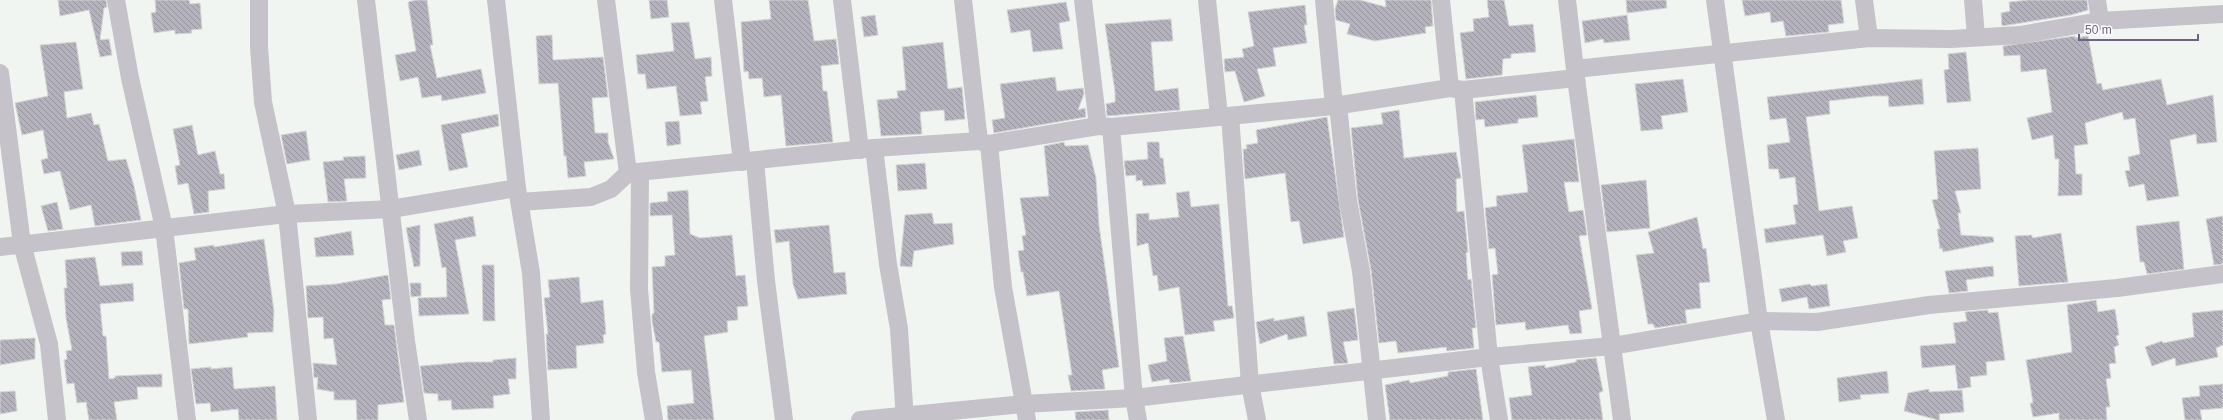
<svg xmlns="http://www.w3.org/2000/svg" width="2223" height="420" viewBox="0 0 2223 420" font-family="Helvetica,sans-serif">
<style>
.building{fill:url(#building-back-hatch);stroke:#d4d6d4}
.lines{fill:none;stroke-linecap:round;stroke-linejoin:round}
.minor{stroke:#c5c2c9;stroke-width:18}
</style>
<defs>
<pattern id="building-back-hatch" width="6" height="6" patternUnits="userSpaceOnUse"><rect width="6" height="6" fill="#b4b2bc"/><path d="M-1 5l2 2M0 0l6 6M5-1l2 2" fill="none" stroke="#97949e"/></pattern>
</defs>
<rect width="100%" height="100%" fill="#f1f5f1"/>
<g class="building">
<polygon points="58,0 106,0 107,7 104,8 100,40 109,39 112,55 100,57 89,10 60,16"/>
<polygon points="155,0 189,0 190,4 200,3 202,29 191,30 192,33 175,34 175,30 154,33 151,13 156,12"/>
<polygon points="416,0 427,0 433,45 430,45 437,78 481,69 486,93 442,101 441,95 422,98 418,77 400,81 395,55 416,51 408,2"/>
<polygon points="649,0 667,0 669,17 651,19"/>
<polygon points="769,0 808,0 814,41 836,39 839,64 821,66 823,91 827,91 833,142 786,146 781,95 764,97 762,78 749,79 748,71 744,72 741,22 771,19"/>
<polygon points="1338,0 1360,0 1386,7 1385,0 1431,0 1433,26 1425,27 1426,33 1375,41 1347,34 1350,24 1336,20 1335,9"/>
<polygon points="1487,0 1504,0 1509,26 1533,24 1536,52 1511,54 1511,58 1503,59 1502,75 1466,79 1460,33 1474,31 1473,19 1489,17"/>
<polygon points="1626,0 1666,0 1667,8 1627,13"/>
<polygon points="1742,0 1841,0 1844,23 1828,25 1829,32 1786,36 1783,21 1771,23 1770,12 1745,16"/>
<polygon points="2029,0 2087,0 2088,10 2071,15 2002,26 2001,13 2010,11 2009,2"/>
<polygon points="1066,2 1070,21 1059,23 1063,49 1033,52 1030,30 1011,33 1007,10"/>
<polygon points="1305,5 1307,25 1304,25 1307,43 1273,48 1276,66 1257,69 1265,96 1244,102 1235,71 1225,72 1224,59 1244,57 1242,49 1254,46 1248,12"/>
<polygon points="875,15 878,35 864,37 861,17"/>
<polygon points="1627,15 1630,40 1604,43 1603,39 1585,43 1582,21"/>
<polygon points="1171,19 1173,41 1151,42 1155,91 1178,88 1180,110 1107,116 1106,104 1115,102 1115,92 1105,24"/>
<polygon points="689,22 695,59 711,57 712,76 705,77 708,101 700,102 702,114 680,116 676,86 647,89 645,74 638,74 636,55 674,51 671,23"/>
<polygon points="552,35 553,60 603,57 608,97 592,98 595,133 608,133 608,142 614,159 584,162 586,176 568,178 566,156 564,156 558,83 539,84 536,36"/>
<polygon points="2075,36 2075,38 2088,36 2097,84 2101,83 2103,90 2161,79 2167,105 2213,95 2217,142 2197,144 2196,134 2170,140 2179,196 2147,201 2144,184 2129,187 2125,171 2130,170 2128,157 2140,154 2135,118 2124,120 2122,112 2085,123 2088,144 2074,146 2076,174 2082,174 2082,195 2058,196 2059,159 2055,159 2053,135 2032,140 2027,118 2052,112 2046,69 2021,72 2020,55 2004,56 2003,46"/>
<polygon points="76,42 83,89 64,92 67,118 91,113 94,125 99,124 108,161 126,159 134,186 141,220 95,226 91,205 70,210 60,171 44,174 41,160 48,158 43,130 22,135 15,103 48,96 40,45"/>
<polygon points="943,42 948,89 962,87 965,119 945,121 944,110 920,112 922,134 881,136 877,100 898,98 897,91 906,90 902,47"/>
<polygon points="1966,52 1971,101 1947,103 1944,70 1949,69 1948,54"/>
<polygon points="1055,77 1057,91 1083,88 1084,94 1078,110 1085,108 1086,117 994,133 992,120 1005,118 1000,84"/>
<polygon points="1683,79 1688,112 1661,116 1663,129 1641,131 1635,84"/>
<polygon points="1922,79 1924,104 1889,107 1888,96 1873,96 1829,101 1830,114 1806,117 1819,211 1852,206 1858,238 1843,241 1846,252 1827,256 1823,235 1766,243 1764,229 1796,224 1793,205 1798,204 1795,177 1780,179 1778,169 1769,169 1767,145 1790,142 1786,118 1770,120 1767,97"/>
<polygon points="1536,95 1538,117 1518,119 1518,123 1485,127 1484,119 1476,120 1475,102"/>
<polygon points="1399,110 1404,158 1456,152 1461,178 1456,179 1457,212 1464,211 1468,252 1466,253 1468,280 1471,279 1476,328 1472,328 1474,348 1447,351 1446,347 1398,353 1396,341 1379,343 1371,270 1358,200 1351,128 1383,124 1381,113"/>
<polygon points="498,114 499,126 461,134 468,167 449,171 441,125"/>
<polygon points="1327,117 1344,237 1303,244 1299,221 1291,222 1285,173 1245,179 1243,149 1247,149 1246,145 1258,143 1256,130"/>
<polygon points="679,121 681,144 667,146 665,122"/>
<polygon points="192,125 198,155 215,151 220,174 224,174 225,189 208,191 209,212 194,214 188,183 178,185 175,166 180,165 173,129"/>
<polygon points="306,131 310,160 287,164 281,135"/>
<polygon points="1574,139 1579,182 1564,182 1569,212 1583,210 1587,235 1579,236 1592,309 1579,311 1582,333 1570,334 1568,325 1526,330 1525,322 1496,325 1492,275 1498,274 1495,248 1489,249 1485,208 1497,206 1496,196 1528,192 1522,145"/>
<polygon points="1064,142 1065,146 1088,145 1096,178 1099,225 1119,367 1102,370 1105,389 1071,391 1068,375 1072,375 1059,291 1027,296 1023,272 1021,272 1018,251 1024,250 1022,236 1026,235 1020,198 1049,196 1044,146"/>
<polygon points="1147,142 1159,142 1160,158 1163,158 1166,184 1143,186 1142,180 1136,181 1136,175 1126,176 1124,161 1148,159"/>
<polygon points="1978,148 1981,189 1955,191 1961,213 1958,213 1961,235 1993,237 1994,242 1943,252 1942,248 1940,249 1937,229 1940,229 1932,200 1938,199 1934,151"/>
<polygon points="419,150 422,165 399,170 396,155"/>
<polygon points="365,156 366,178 344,179 347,201 328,202 323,162 344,160 343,157"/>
<polygon points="925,163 927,189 898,191 896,165"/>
<polygon points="1646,180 1650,228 1607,232 1601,185"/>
<polygon points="688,190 690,234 700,238 732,235 736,276 745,275 748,306 737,307 738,320 727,321 728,332 704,336 714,420 668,420 667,406 694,403 691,370 662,372 659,342 656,342 652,321 652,314 654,313 652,267 665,266 665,256 675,255 672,215 650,216 650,203 668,201 667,192"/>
<polygon points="1189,191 1191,207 1219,204 1228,306 1232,306 1234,318 1213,321 1215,331 1185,335 1179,287 1159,291 1157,275 1153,276 1148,243 1137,246 1136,214 1149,213 1149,220 1179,217 1176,193"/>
<polygon points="57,202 63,229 48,231 41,206"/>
<polygon points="932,213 934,224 952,223 954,244 914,251 912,267 900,266 905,215"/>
<polygon points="473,216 476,236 455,240 469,314 419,316 418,298 447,297 446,267 442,268 434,224"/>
<polygon points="2223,216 2223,264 2214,265 2206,219"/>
<polygon points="1697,217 1703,249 1706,248 1710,282 1699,283 1701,308 1685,310 1687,323 1655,328 1653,324 1648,324 1636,255 1654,253 1648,232"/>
<polygon points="2179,221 2184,269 2147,274 2144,262 2140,262 2136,226"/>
<polygon points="420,225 420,266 414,267 406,228"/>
<polygon points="829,225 834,273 845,272 847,294 798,299 793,284 789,241 776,243 774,230"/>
<polygon points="351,231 354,255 316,257 314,238"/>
<polygon points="2061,233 2068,282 2019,286 2015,236 2032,235 2032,238"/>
<polygon points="264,239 274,311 273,332 247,333 248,337 189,344 188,309 184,309 179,263 196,260 194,248 214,245 214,247"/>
<polygon points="142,251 143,265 122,266 121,252"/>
<polygon points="95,257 100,286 133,283 134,301 100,304 103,336 106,336 109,379 115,378 115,376 162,374 162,387 137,387 138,399 114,402 117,420 89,420 86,402 77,403 74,383 67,384 64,360 67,359 66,351 72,350 66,318 64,288 67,288 65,260"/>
<polygon points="482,265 494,265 495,321 483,321"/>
<polygon points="1993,266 1994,276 1966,280 1968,291 1949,293 1945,271"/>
<polygon points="388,275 391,299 382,300 385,325 394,325 404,402 378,405 378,420 357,420 356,400 334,400 334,392 317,389 318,377 314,378 313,363 337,365 333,338 324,339 323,317 308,318 306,286 336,284"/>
<polygon points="579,277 581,303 603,300 606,334 603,335 604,343 576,346 577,368 548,370 546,334 548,334 544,298 550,297 548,280"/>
<polygon points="410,283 421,283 421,296 411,297"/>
<polygon points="1810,284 1811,286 1827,284 1830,306 1809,309 1807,297 1782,302 1779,289"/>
<polygon points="2096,300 2098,312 2115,309 2119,335 2116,336 2119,345 2114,347 2116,363 2109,364 2111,378 2106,379 2110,407 2106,407 2107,420 2059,420 2059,413 2033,417 2030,403 2033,403 2026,360 2072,352 2067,305"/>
<polygon points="1354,308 1358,340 1343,342 1348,363 1334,364 1327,312"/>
<polygon points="1988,310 1988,313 1998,312 2005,360 1986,362 1987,375 1970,377 1971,387 1958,389 1955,365 1922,368 1920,346 1956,343 1953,323 1967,321 1965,312"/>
<polygon points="2223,310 2223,345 2216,348 2218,357 2176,366 2175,358 2152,366 2145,347 2162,341 2163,343 2194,337 2192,313"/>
<polygon points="1304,316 1307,336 1288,340 1287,334 1260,344 1256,322 1274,318 1274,321"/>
<polygon points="1183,336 1191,381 1170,383 1169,379 1152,382 1148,365 1167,361 1164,338"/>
<polygon points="35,338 35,359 0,365 0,340"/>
<polygon points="516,358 516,379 508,379 510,394 493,396 494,408 452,410 451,400 438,401 438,394 424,393 420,366 467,362 493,362 493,360"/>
<polygon points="1596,358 1603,391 1599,393 1603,420 1512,420 1509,398 1532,395 1528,367 1545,365 1545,368 1576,362 1576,360"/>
<polygon points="211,367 211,369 232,367 234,389 275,386 277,420 239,420 238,409 211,412 210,403 196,404 191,369"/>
<polygon points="1476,369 1483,420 1390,420 1385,385 1409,380 1410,383 1448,376 1448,372"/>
<polygon points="1887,371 1889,393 1860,395 1861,399 1839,402 1837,378"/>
<polygon points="2223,384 2223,408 2200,410 2202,420 2185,420 2182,398 2200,396 2199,386"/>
<polygon points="1929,389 1929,392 1962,390 1964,412 1939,414 1940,420 1938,420 1904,411 1908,393"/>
<polygon points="15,391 17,411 0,414 0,392"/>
<polygon points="1108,410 1109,420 1076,420 1075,412"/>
</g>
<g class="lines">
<g class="minor">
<polyline points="116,0 130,78 164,228 187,420"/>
<polyline points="259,0 259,47 263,102 287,214 308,420"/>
<polyline points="366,0 406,341 418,420"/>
<polyline points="496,0 517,188 531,273 541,420"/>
<polyline points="606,0 628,173"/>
<polyline points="723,0 742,162"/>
<polyline points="842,0 860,150"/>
<polyline points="963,0 979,141"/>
<polyline points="1083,0 1098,126"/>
<polyline points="1207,0 1219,116"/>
<polyline points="1441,0 1450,88"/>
<polyline points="1567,0 1576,78 1622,420"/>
<polyline points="1715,0 1759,321 1776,420"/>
<polyline points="1864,0 1869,38"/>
<polyline points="1973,0 1976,36"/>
<polyline points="2097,0 2100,21"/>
<polyline points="1575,69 1869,38 1951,39 2020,35 2100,21 2223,14"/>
<polyline points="0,73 22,244 49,344 57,420"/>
<polyline points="1463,90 1489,357 1499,420"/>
<polyline points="1338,105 1348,201 1361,271 1377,420"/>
<polyline points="1334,106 1450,88 1463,90 1576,78"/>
<polyline points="1230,116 1250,384 1257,420"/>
<polyline points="1111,127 1134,398 1138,420"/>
<polyline points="989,144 1003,287 1027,420"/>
<polyline points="874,148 888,264 899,329 905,420"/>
<polyline points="755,161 766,281 784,420"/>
<polyline points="640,172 639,289 646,372 654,420"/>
<polyline points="520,202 591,197 611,189 628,173 874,148 979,141 989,144 1098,126 1111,127 1334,106 1324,0"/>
<polyline points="0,247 287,214 391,209 517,188"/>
<polyline points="860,420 1023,404 1134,398 1489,357 1612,346 1759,321 1817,322 1929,305 2117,288 2223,274"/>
</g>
</g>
<path d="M2079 34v6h119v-6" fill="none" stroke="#6f6382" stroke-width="2"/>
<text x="2085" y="34" font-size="12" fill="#6f6382" stroke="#ffffff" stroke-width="3" paint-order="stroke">50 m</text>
</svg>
